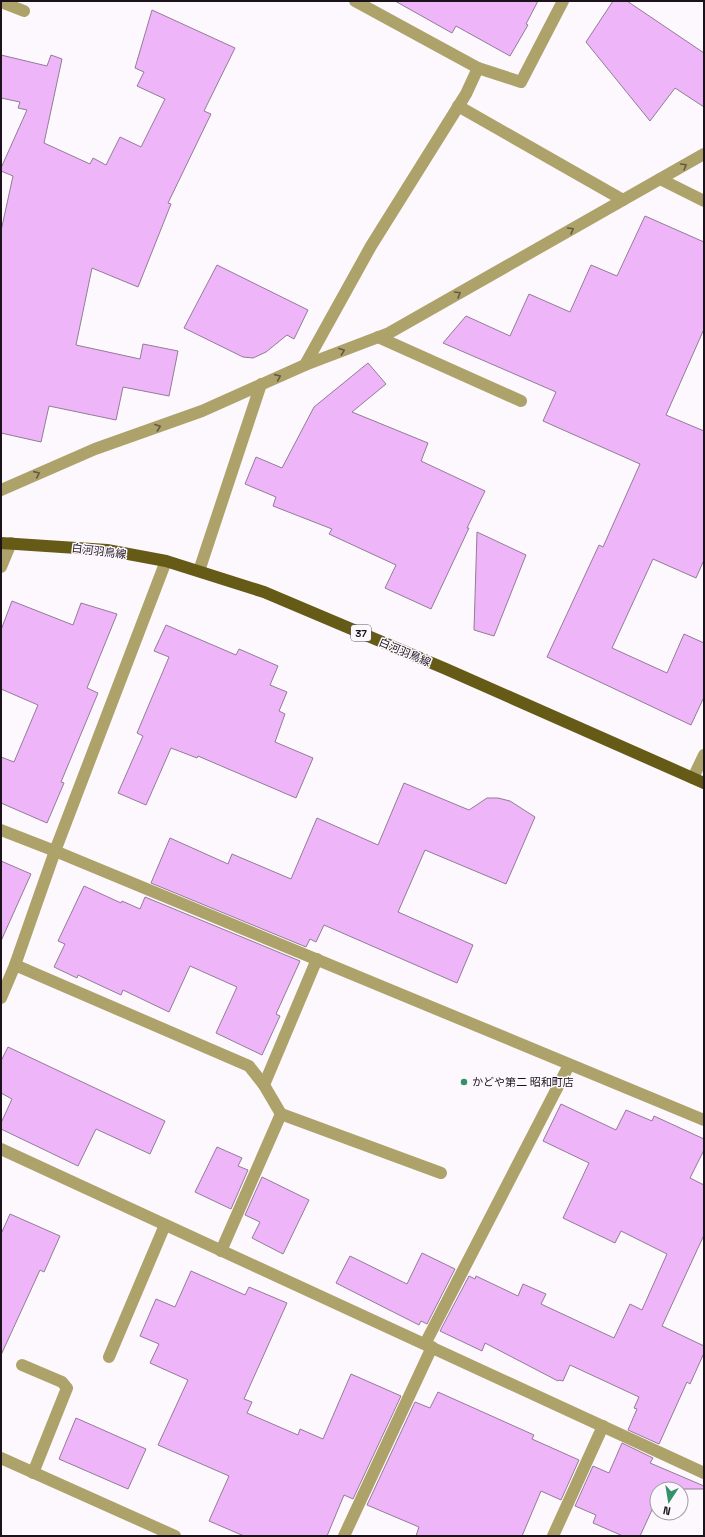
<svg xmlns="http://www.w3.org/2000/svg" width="705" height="1537" viewBox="0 0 705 1537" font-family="'Space Grotesk','Noto Sans JP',sans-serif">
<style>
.building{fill:#eeb5f9;stroke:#937c97}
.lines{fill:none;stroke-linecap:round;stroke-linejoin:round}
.street{stroke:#ada36a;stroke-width:12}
.primary{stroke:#665b16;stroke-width:12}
.oneway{stroke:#645a43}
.poi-dot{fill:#349168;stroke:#fdf7fe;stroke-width:1.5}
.labels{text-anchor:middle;stroke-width:3;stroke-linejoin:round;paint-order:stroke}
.shield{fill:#fdf7fe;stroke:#5f5760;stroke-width:1}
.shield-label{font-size:10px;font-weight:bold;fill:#1b121c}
.street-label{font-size:11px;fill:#1b121c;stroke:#fdf7fe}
.poi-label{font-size:11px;fill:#1b121c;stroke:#fdf7fe;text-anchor:start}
</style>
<rect width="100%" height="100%" fill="#fdf7fe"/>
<g class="building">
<polygon points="395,1 538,1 526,24 528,25 510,56 456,26 452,33"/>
<polygon points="613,1 627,1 704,53 704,107 675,88 650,121 586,42"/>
<polygon points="152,10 235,48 204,111 211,114 168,203 171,204 138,287 92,268 76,345 140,359 143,344 178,351 169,396 123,387 116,420 49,406 41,442 1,433 1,231 13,176 1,171 1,168 27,110 18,108 20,102 1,98 1,55 47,66 51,55 62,59 44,143 90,164 93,158 106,165 120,137 141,147 165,99 137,86 144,72 135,68"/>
<polygon points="645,216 704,242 704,329 666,415 704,431 704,560 696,578 653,559 612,648 667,673 684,634 704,643 704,697 691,725 547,657 599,545 603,547 640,464 543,421 556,392 443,343 466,316 510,336 529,294 570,312 591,265 617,276"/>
<polygon points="217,265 308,310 294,339 287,335 266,352 253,358 243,357 184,328"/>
<polygon points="368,363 386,384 352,412 428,443 421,461 485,491 467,528 469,528 431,609 385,588 396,565 329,534 332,529 273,506 276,497 245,484 256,457 282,468 314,407"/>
<polygon points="477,532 526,555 494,636 474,630"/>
<polygon points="12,601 73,625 81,603 117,614 87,688 98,693 61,782 64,783 47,823 1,803 1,757 14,762 38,705 1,689 1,630"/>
<polygon points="166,625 236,655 239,649 278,666 270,685 287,692 279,711 285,714 275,742 313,758 296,798 198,756 197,758 171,748 146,805 118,793 143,736 137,733 169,657 154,651"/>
<polygon points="404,783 469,810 487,798 498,798 510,801 535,817 506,884 425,850 398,912 473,945 457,983 324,925 316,942 310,939 306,947 151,883 170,838 228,864 232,854 291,879 317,818 378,845"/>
<polygon points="1,861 31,874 1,941"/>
<polygon points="84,886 121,903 122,901 140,909 145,897 300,961 276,1014 280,1016 262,1055 216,1033 237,987 190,966 169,1012 123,990 121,995 78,975 77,978 54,967 65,944 58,941"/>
<polygon points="8,1047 165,1121 150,1154 96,1129 78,1166 1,1129 1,1123 12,1099 1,1093 1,1061"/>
<polygon points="561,1104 616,1130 626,1110 652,1121 654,1116 704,1139 704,1150 690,1178 704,1185 704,1235 662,1326 704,1346 704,1353 690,1384 687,1382 659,1444 628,1430 637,1409 634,1408 639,1397 570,1365 563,1381 559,1380 558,1381 485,1343 482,1351 440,1331 469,1276 475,1279 476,1276 518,1296 523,1284 546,1294 541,1304 614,1338 630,1304 642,1310 667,1254 621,1231 615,1243 563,1218 589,1163 543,1141"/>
<polygon points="217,1147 242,1158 238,1166 248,1170 231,1209 195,1192"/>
<polygon points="262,1177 309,1200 283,1254 252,1238 260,1222 245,1215"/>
<polygon points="10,1214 60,1236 44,1272 40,1270 1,1355 1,1234"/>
<polygon points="422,1253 455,1269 427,1324 421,1321 419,1325 336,1283 350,1256 407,1284"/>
<polygon points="191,1271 245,1295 249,1287 287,1303 244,1399 252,1402 247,1413 298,1435 300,1429 323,1439 351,1374 401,1396 353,1499 344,1495 327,1536 244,1536 209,1521 229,1476 158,1445 188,1380 150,1363 159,1344 140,1336 156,1299 175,1307"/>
<polygon points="438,1392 534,1435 532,1439 579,1460 561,1500 541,1491 522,1536 416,1536 419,1527 367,1505 415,1402 430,1408"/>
<polygon points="76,1418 146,1449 128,1489 59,1459"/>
<polygon points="622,1443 653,1458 650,1463 704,1486 704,1489 657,1489 657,1499 640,1536 623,1536 593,1523 596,1515 575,1506 593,1466 609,1473"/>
</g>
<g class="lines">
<g class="street">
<polyline points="355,1 478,68 521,82 563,1"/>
<polyline points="1,2 24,11"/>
<polyline points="458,106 623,200"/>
<polyline points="660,179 704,201"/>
<polyline points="378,337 521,401"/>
<polyline points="305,365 371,246 466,94 478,68"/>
<polyline points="1,490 95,449 202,411 305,365 389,333 704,154"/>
<polyline points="1,567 11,543"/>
<polyline points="199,571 261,384"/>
<polyline points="693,778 704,755"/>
<polyline points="1,830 55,851 704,1120"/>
<polyline points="15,965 249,1066 264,1085 281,1114 441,1173"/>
<polyline points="1,998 15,965 55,851 166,561"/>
<polyline points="264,1085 317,959"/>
<polyline points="1,1149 704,1473"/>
<polyline points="221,1251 281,1114"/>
<polyline points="425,1344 569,1065"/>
<polyline points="109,1357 165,1225"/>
<polyline points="22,1365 62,1382 67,1388 33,1473"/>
<polyline points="1,1458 175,1536"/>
<polyline points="344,1536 432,1347"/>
<polyline points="553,1536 603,1426"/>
</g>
<polyline class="primary" points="1,543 107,550 166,561 264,592 446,669 704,783"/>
</g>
<defs><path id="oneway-chevron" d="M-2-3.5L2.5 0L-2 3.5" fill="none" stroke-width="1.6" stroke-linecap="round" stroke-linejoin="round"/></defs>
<g class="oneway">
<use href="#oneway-chevron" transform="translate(684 166) rotate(-30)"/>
<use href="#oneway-chevron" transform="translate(571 230) rotate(-30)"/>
<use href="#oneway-chevron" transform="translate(458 294) rotate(-30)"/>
<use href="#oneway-chevron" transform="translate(342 351) rotate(-20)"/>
<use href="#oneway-chevron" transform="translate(278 377) rotate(-24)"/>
<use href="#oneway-chevron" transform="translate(158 427) rotate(-20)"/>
<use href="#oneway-chevron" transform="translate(37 474) rotate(-24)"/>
</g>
<circle class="poi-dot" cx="464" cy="1082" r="4"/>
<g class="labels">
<rect class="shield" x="351" y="625" width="20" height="16" rx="3"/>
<g class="shield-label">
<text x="361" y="637">37</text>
</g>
<g class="street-label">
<text transform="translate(99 551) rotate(7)" y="4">白河羽鳥線</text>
<text transform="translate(405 652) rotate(23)" y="4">白河羽鳥線</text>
</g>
<g class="poi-label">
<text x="472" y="1086">かどや第二 昭和町店</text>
</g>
</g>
<rect width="705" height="1537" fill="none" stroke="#1b121c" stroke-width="4"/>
<g transform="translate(669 1501) rotate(192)"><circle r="19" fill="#fdf7fe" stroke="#a39ba4"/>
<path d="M0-3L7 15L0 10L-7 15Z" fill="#349168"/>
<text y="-6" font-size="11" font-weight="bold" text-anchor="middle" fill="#1b121c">N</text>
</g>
</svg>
